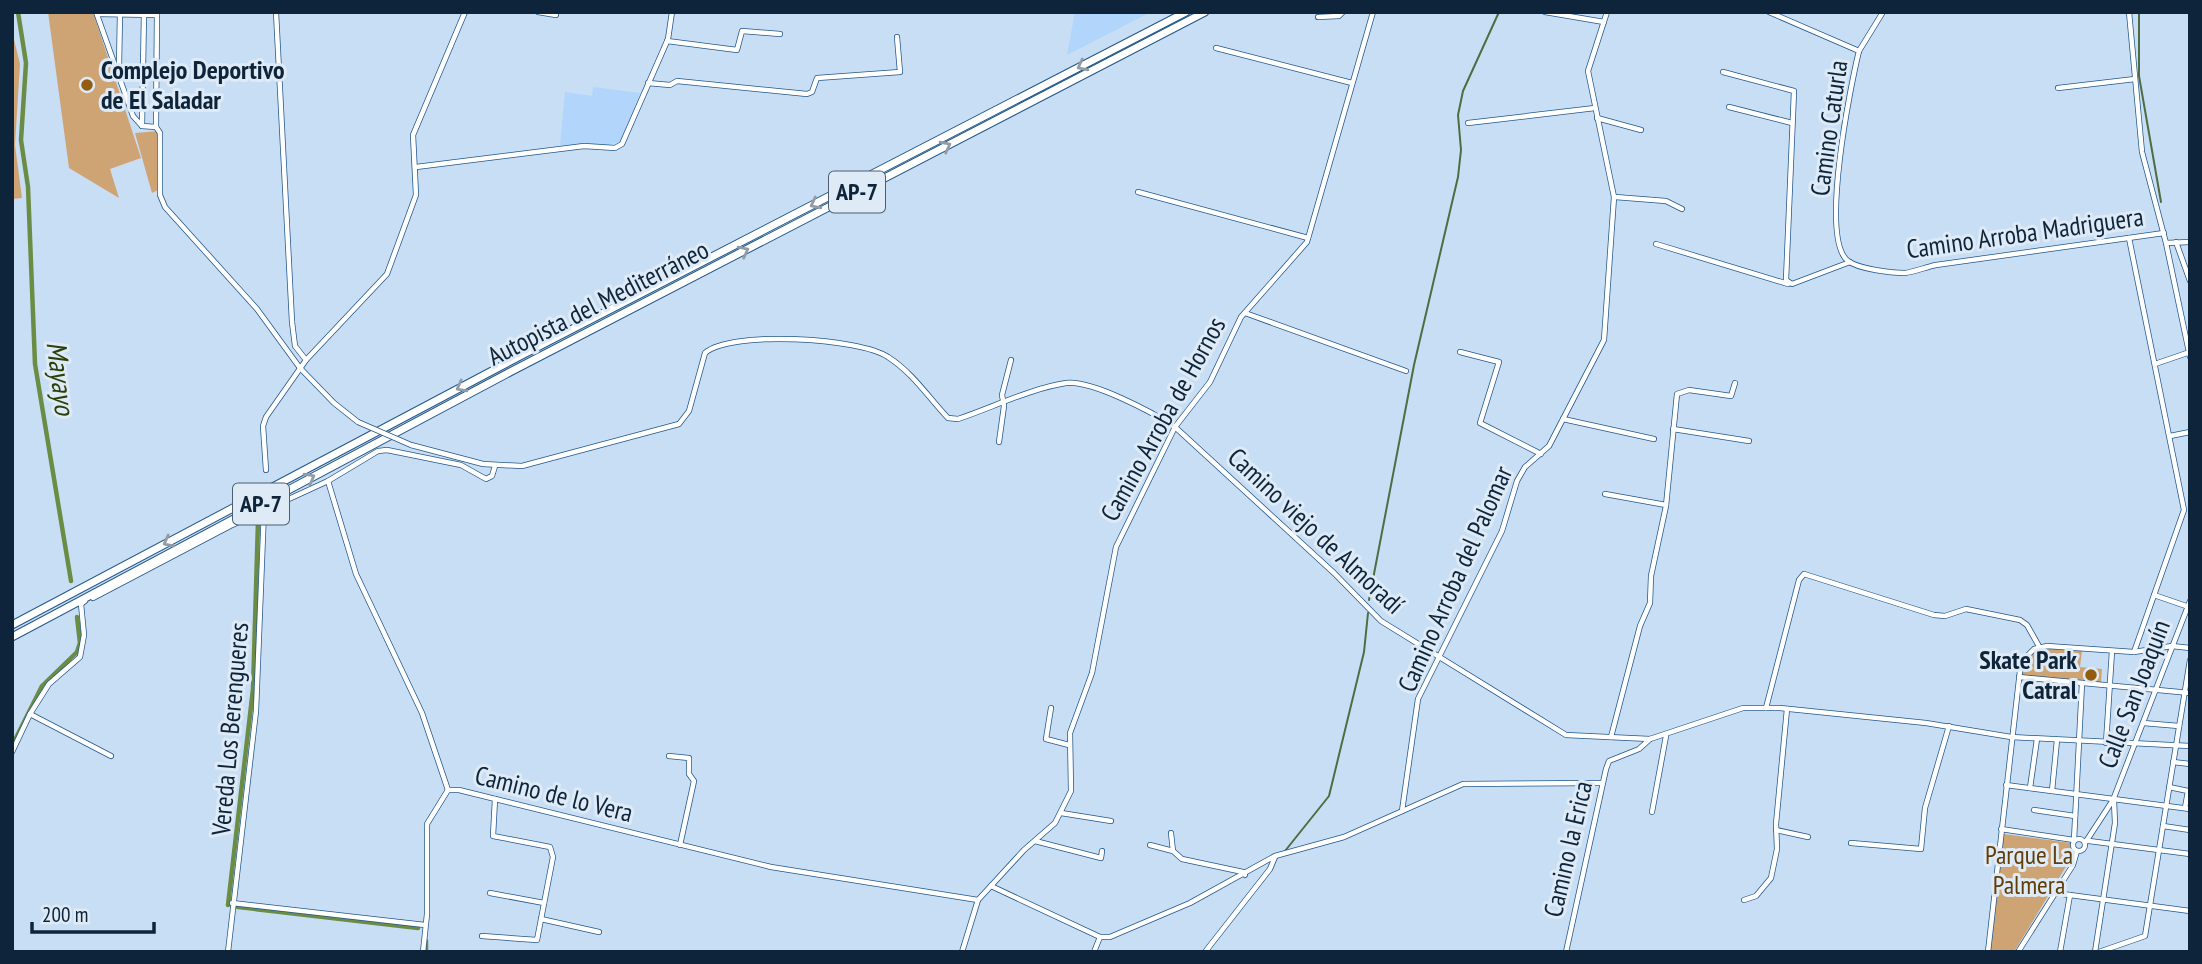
<svg xmlns="http://www.w3.org/2000/svg" width="2202" height="964" viewBox="0 0 2202 964" font-family="'PT Sans Narrow',sans-serif">
<style>
.built{fill:#b1d5fb}
.green{fill:#cfa474}
.lines{fill:none;stroke-linecap:round;stroke-linejoin:round}
.stream{stroke:#4f6d42;stroke-width:2}
.canal{stroke:#6b8c45;stroke-width:4.5}
.minor-casing{stroke:#225789;stroke-width:6}
.highway-casing{stroke:#225789;stroke-width:9}
.minor{stroke:#fff;stroke-width:4.5}
.highway{stroke:#fff;stroke-width:7}
.minor-bridge-casing{stroke:#225789;stroke-width:6;stroke-linecap:butt}
.minor-bridge{stroke:#fff;stroke-width:4.5}
.oneway{stroke:#939ca6}
.poi-dot{fill:#925d10;stroke:#deeaf5;stroke-width:2.5}
.labels{text-anchor:middle;stroke-width:6;stroke-linejoin:round;paint-order:stroke}
.shield{fill:#deeaf5;stroke:#4c5f72;stroke-width:2}
.shield-label{font-size:24px;font-weight:bold;fill:#0e243a}
.poi-label{font-size:26px;font-weight:bold;fill:#0e243a;stroke:#deeaf5;text-anchor:start}
.street-label{font-size:26px;fill:#0e243a;stroke:#deeaf5}
.park-label{font-size:26px;fill:#613d08;stroke:#deeaf5}
.water-label{font-size:28px;font-style:italic;fill:#2a400b;stroke:#deeaf5}
</style>
<rect width="100%" height="100%" fill="#c8def5"/>
<g class="built">
<polygon points="1075,12 1151,12 1067,55"/>
<polygon points="593,87 640,93 621,142 607,145 560,145 565,92 592,96"/>
</g>
<g class="green">
<polygon points="48,12 93,12 141,158 110,169 119,198 69,168"/>
<polygon points="12,31 20,64 15,145 22,198 12,199"/>
<polygon points="158,131 158,190 152,193 135,133"/>
<path d="M2048,647L2082,651L2080,667L2102,669L2101,683L2021,675C2023,658 2031,651 2048,647Z"/>
<polygon points="2004,834 2071,843 2070,860 2014,952 1989,952"/>
</g>
<g class="lines">
<g class="stream">
<polyline points="2139,12 2139,76 2161,202"/>
<polyline points="1369,600 1414,365 1458,177 1461,150 1458,115 1463,91 1499,12"/>
<polyline points="1285,851 1329,796 1364,652 1368,613"/>
</g>
<g class="canal">
<polyline points="18,12 26,63 21,140 28,187 35,364 71,581"/>
<polyline points="12,746 42,686 77,652 80,643 77,617"/>
<polyline points="228,905 253,689 258,521"/>
<polyline points="238,907 418,928"/>
<polyline points="426,941 426,952"/>
</g>
<g class="minor-casing">
<g id="minor">
<polyline points="96,12 133,116 142,126 156,127"/>
<polyline points="276,12 292,322 295,346 306,360 387,274 416,195 413,135 465,12"/>
<polyline points="538,12 556,15"/>
<polyline points="1545,12 1604,22"/>
<path d="M1769,12L1859,51C1851,84 1819,239 1848,261C1859,269 1891,273 1905,273C1914,272 1926,267 1936,265L2164,233"/>
<polyline points="2129,12 2142,152 2166,243 2190,357"/>
<polyline points="97,14 157,15"/>
<polyline points="1318,17 1339,16 1343,12"/>
<polyline points="667,41 737,50 742,31 780,34"/>
<polyline points="1216,48 1352,83"/>
<polyline points="1859,51 1883,12"/>
<polyline points="119,67 120,12"/>
<polyline points="116,68 157,67"/>
<polyline points="1723,72 1794,91 1786,280 1792,284 1850,262"/>
<polyline points="648,83 670,85 677,81 807,94 812,92 817,78 900,72 897,37"/>
<polyline points="2058,88 2135,79"/>
<polyline points="1729,107 1792,123"/>
<polyline points="1597,118 1641,130"/>
<polyline points="1468,123 1595,108"/>
<polyline points="142,126 144,12"/>
<polyline points="156,127 160,133 160,195 165,207 257,309 300,368 334,403 358,422"/>
<polyline points="156,127 157,12"/>
<polyline points="416,167 584,146 615,148 622,144 668,39 672,12"/>
<polyline points="1138,192 1308,238"/>
<polyline points="1615,197 1666,201 1682,209"/>
<polyline points="2129,238 2184,510 2134,652"/>
<polyline points="2176,242 2190,281"/>
<polyline points="2166,243 2190,242"/>
<polyline points="1656,244 1788,284"/>
<polyline points="1245,313 1406,371"/>
<polyline points="1460,352 1499,362 1480,423 1541,454"/>
<polyline points="2155,364 2190,352"/>
<polyline points="1563,419 1654,439"/>
<polyline points="1673,429 1749,441"/>
<polyline points="2170,436 2190,432"/>
<polyline points="999,442 1004,406 1002,395 1011,360"/>
<path d="M411,445L483,464L522,466L679,424L689,411L705,353C731,330 860,338 888,357C913,373 928,397 948,418L958,419C991,408 1032,388 1066,383C1092,380 1152,412 1175,427L1334,573L1381,621L1566,735L1650,739L1743,708H1780L1926,723L2011,737L2190,746"/>
<polyline points="266,470 263,426 266,417 306,360"/>
<polyline points="328,481 356,574 422,713 448,790"/>
<polyline points="1605,494 1666,505"/>
<polyline points="2154,595 2189,607"/>
<polyline points="93,598 230,526 328,481 378,451 387,450 461,465 486,479 492,476 495,466"/>
<polyline points="2019,677 2190,693"/>
<polyline points="1051,708 1046,739 1069,745"/>
<polyline points="1766,708 1799,580 1804,574 1934,615 1945,616 1966,609 2020,620 2027,625 2040,648"/>
<polyline points="30,714 111,756"/>
<polyline points="2143,723 2179,726"/>
<polyline points="1611,737 1640,626 1650,603 1651,576 1666,506 1677,394 1689,390 1731,396 1735,383"/>
<polyline points="2106,743 2112,651"/>
<polyline points="12,752 30,714 49,684 80,657 84,635 81,604 85,601"/>
<polyline points="669,756 689,758 689,774 694,781 680,845"/>
<polyline points="2173,762 2190,764"/>
<polyline points="2006,785 2190,809"/>
<polyline points="2169,787 2188,791 2185,808"/>
<polyline points="2030,788 2037,739"/>
<polyline points="448,790 459,790 771,867 978,900"/>
<polyline points="2052,791 2057,740"/>
<polyline points="2034,810 2075,816"/>
<polyline points="1402,811 1418,699 1502,531 1517,481 1525,467 1549,446 1604,340 1614,197 1588,71 1607,12"/>
<polyline points="1652,812 1666,736"/>
<polyline points="1061,813 1111,821"/>
<polyline points="2163,826 2190,830"/>
<polyline points="2001,829 2074,840"/>
<polyline points="1776,830 1808,837"/>
<polyline points="1171,833 1173,851"/>
<circle cx="2079" cy="845" r="6"/>
<polyline points="2074,840 2082,683"/>
<polyline points="1035,841 1101,858 1102,851"/>
<polyline points="2089,841 2190,854"/>
<polyline points="1851,843 1921,849 1925,808 1949,726"/>
<polyline points="2085,843 2113,800 2190,601"/>
<polyline points="1150,845 1173,851 1182,859 1243,872 1245,875"/>
<polyline points="991,886 1100,937 1110,937 1190,903 1275,856 1344,837 1463,784 1602,783"/>
<polyline points="490,893 544,903"/>
<polyline points="2055,893 2190,911"/>
<polyline points="1744,900 1756,896 1771,878 1777,849 1776,824 1787,709"/>
<polyline points="232,903 425,925"/>
<polyline points="541,919 599,932"/>
<polyline points="482,936 537,940 553,857 550,847 493,836 495,799"/>
<polyline points="228,952 256,711 264,510"/>
<polyline points="423,952 427,914 427,824 448,790"/>
<polyline points="962,952 978,900 1024,850 1055,823 1071,791 1070,733 1092,673 1116,547 1175,427 1210,382 1241,317 1307,242 1373,12"/>
<polyline points="1094,952 1100,937"/>
<polyline points="1205,952 1270,869 1275,857"/>
<polyline points="1566,952 1606,769 1609,761 1639,749 1650,739"/>
<polyline points="1988,952 2021,662 2034,649 2047,646 2134,652 2172,646 2190,648"/>
<polyline points="2018,952 2073,865 2077,851"/>
<polyline points="2060,952 2070,895"/>
<polyline points="2095,952 2115,823 2114,801"/>
<polyline points="2099,952 2145,936 2190,660"/>
</g>
</g>
<g class="highway-casing">
<g id="highway">
<polyline points="12,625 522,355 1186,12"/>
<polyline points="12,637 510,372 1205,12"/>
</g>
</g>
<use href="#minor" class="minor"/>
<use href="#highway" class="highway"/>
<g class="minor-bridge-casing">
<polyline id="minor-bridge" points="358,422 411,445"/>
</g>
<use href="#minor-bridge" class="minor-bridge"/>
</g>
<defs><path id="oneway-chevron" d="M-2-3.5L2.5 0L-2 3.5" fill="none" stroke-width="1.6" stroke-linecap="round" stroke-linejoin="round" transform="scale(1.75)"/></defs>
<g class="oneway">
<use href="#oneway-chevron" transform="translate(1082 66) rotate(153)"/>
<use href="#oneway-chevron" transform="translate(946 146) rotate(-27)"/>
<use href="#oneway-chevron" transform="translate(815 204) rotate(153)"/>
<use href="#oneway-chevron" transform="translate(744 251) rotate(-27)"/>
<use href="#oneway-chevron" transform="translate(461 387) rotate(152)"/>
<use href="#oneway-chevron" transform="translate(310 478) rotate(-28)"/>
<use href="#oneway-chevron" transform="translate(168 542) rotate(152)"/>
</g>
<g class="poi-dot">
<circle cx="87" cy="85" r="7"/>
<circle cx="2091" cy="675" r="7"/>
</g>
<g class="labels">
<g class="shield">
<rect x="829" y="171.5" width="56" height="41" rx="5"/>
<rect x="233" y="483.5" width="56" height="41" rx="5"/>
</g>
<g class="shield-label">
<text x="857" y="200">AP-7</text>
<text x="261" y="512">AP-7</text>
</g>
<g class="poi-label">
<text x="101" y="79">Complejo Deportivo<tspan x="101" dy="30">de El Saladar</tspan></text>
<text x="2077" y="669" text-anchor="end">Skate Park<tspan x="2077" dy="30">Catral</tspan></text>
</g>
<g class="street-label">
<text transform="translate(1829 128) rotate(-82)" y="9">Camino Caturla</text>
<text transform="translate(2025 233) rotate(-8)" y="9">Camino Arroba Madriguera</text>
<text transform="translate(598 303) rotate(-27)" y="9">Autopista del Mediterráneo</text>
<text transform="translate(1163 419) rotate(-61)" y="9">Camino Arroba de Hornos</text>
<text transform="translate(1316 531) rotate(43)" y="9">Camino viejo de Almoradí</text>
<text transform="translate(1455 579) rotate(-66)" y="9">Camino Arroba del Palomar</text>
<text transform="translate(2134 694) rotate(-69)" y="9">Calle San Joaquín</text>
<text transform="translate(230 729) rotate(-85)" y="9">Vereda Los Berengueres</text>
<text transform="translate(554 794) rotate(14)" y="9">Camino de lo Vera</text>
<text transform="translate(1568 849) rotate(-77)" y="9">Camino la Erica</text>
</g>
<g class="park-label">
<text x="2029" y="864">Parque La<tspan x="2029" dy="30">Palmera</tspan></text>
</g>
<g class="water-label">
<text transform="translate(61 378) rotate(83)" y="10">Mayayo</text>
</g>
</g>
<rect width="2202" height="964" fill="none" stroke="#0e243a" stroke-width="28"/>
<path d="M32 922v10h122v-10" fill="none" stroke="#0e243a" stroke-width="3.5"/>
<text x="42" y="922" font-size="21" fill="#0e243a" stroke="#deeaf5" stroke-width="5" paint-order="stroke">200 m</text>
</svg>
